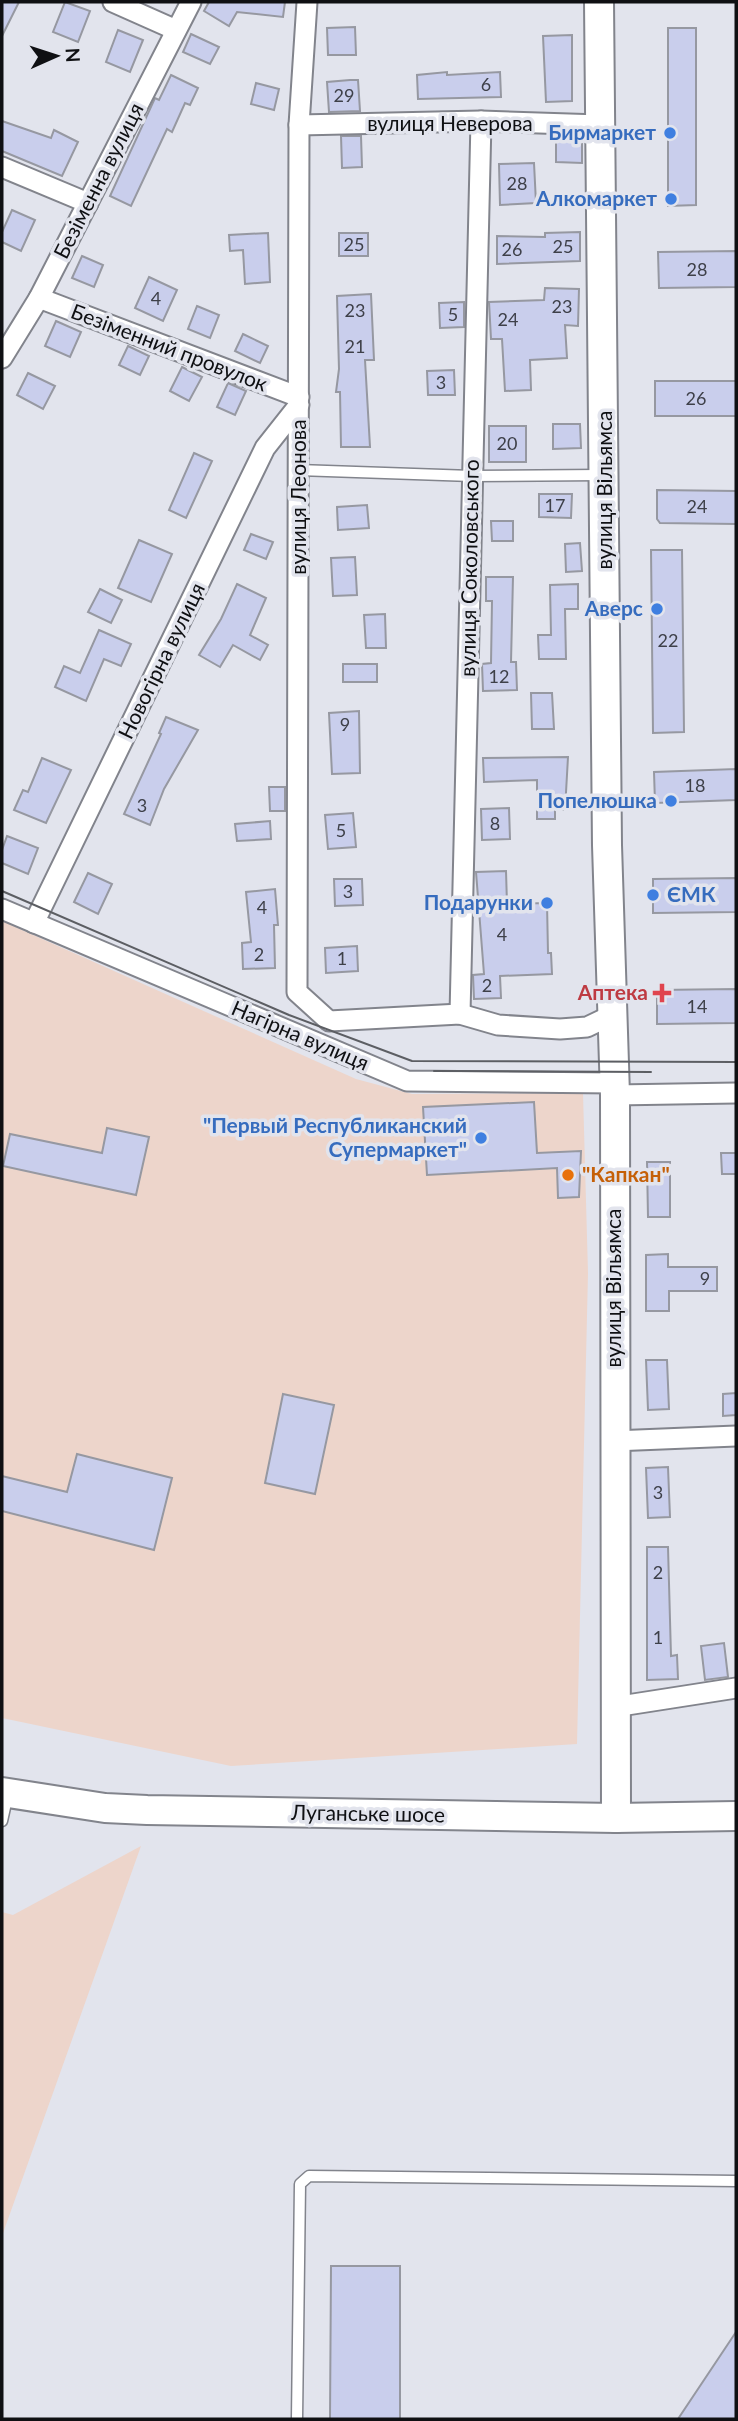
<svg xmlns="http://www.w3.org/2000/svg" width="738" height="2421" viewBox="0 0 738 2421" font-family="Lato,sans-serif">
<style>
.industrial{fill:#edd5cb}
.building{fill:#c9ceec;stroke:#9698a1;stroke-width:2}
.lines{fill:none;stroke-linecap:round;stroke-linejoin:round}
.lane-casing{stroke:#82848c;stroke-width:13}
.street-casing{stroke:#82848c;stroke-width:23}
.secondary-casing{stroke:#82848c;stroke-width:32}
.lane{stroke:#fff;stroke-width:10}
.street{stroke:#fff;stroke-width:19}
.secondary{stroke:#fff;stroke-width:28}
.tram{stroke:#5c5e63;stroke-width:2}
.shop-dot{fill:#3f7fe0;stroke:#e2e4ed;stroke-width:2.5}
.health-dot{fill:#e0444e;stroke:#e2e4ed;stroke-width:2.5}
.food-dot{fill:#e8710a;stroke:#e2e4ed;stroke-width:2.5}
.labels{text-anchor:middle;stroke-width:7;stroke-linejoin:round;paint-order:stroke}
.number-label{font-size:18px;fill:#3e4049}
.street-label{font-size:21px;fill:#0f1013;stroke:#e2e4ed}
.shop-label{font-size:21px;font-weight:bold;fill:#366cbe;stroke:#e2e4ed;text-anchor:end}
.health-label{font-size:21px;font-weight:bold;fill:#be3a42;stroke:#e2e4ed;text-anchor:end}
.food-label{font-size:21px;font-weight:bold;fill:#c56008;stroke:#e2e4ed;text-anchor:start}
</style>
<rect width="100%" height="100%" fill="#e2e4ed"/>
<g class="industrial">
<polygon points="2,921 356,1079 412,1094 583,1093 588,1273 577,1744 231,1766 2,1718"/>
<polygon points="141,1846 2,2236 2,1912 13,1915"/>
</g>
<g class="building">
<polygon points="2,2 19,2 2,36"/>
<polygon points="65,2 90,11 78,42 53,32"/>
<polygon points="209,2 285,2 283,17 237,12 229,26 204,11"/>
<polygon points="355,27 356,55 328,55 327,28"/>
<polygon points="668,28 696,28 696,205 668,206"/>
<polygon points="118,30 143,40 130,72 106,62"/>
<polygon points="191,34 219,47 210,64 183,52"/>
<polygon points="572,35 572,101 546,102 543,36"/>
<polygon points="447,72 447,75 500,72 501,97 418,99 417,75"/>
<polygon points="171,75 198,88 190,105 185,103 172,132 167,129 131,206 110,196 155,98 159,100"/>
<polygon points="350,80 358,80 360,111 329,112 327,82"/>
<polygon points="256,83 279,89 274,110 251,104"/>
<polygon points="2,121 51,138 54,130 78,142 62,176 2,151"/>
<polygon points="341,136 361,136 362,167 342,168"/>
<polygon points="556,136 582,137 582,163 556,162"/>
<polygon points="534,163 536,203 500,205 499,164"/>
<polygon points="12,210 35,220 21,251 2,242 2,232"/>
<polygon points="580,232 580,261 497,264 497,236 545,237 545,233"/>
<polygon points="268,233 270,282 245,284 243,250 230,251 229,235"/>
<rect x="339" y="233" width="29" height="23"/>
<polygon points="736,251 736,287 659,288 658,252"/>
<polygon points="82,256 103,265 94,287 72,278"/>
<polygon points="149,277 177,290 163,321 135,308"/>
<polygon points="545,288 579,289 578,326 565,325 567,358 530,360 531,390 505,391 502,339 491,339 489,302 544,300"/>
<polygon points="371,294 374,360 365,360 370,447 341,447 340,392 336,392 339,369 337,296"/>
<polygon points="464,302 464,327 440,328 439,303"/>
<polygon points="197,306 219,315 210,338 188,329"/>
<polygon points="56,321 81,332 70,357 45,346"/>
<polygon points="243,334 268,346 260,363 235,351"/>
<polygon points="128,346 149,356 140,375 119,365"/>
<polygon points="182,367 202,377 189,401 170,391"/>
<polygon points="454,370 455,395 428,395 427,371"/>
<polygon points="28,373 55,386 43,409 17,395"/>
<rect x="655" y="381" width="81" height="35"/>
<polygon points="228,383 246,391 235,415 217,407"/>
<polygon points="553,424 580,424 581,448 553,449"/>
<rect x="489" y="426" width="37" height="36"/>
<polygon points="194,453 212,461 186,518 169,510"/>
<polygon points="657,490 736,491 736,524 660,523 657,519"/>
<polygon points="539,494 572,494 571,518 539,517"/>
<polygon points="367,505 369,528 338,530 337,507"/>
<polygon points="491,521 513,521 513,541 492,541"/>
<polygon points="251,534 273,542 266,559 244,550"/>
<polygon points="139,540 172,554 151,602 118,588"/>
<polygon points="580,543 582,571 566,572 565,544"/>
<polygon points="651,550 682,550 684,732 653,733"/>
<polygon points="355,557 357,595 333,596 331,558"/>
<polygon points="486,577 513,577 511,662 516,662 517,690 483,691 482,664 491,663 492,601 486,601"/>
<polygon points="237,584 266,598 250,635 268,645 260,660 233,645 220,667 199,655 221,619"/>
<polygon points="578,584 578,609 565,609 566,659 539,659 538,635 551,635 550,585"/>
<polygon points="100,589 122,600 111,623 88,612"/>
<polygon points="385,614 386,648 366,648 364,615"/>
<polygon points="99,630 131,644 121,666 104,659 86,701 55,687 64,666 80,673"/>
<rect x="343" y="664" width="34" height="18"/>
<polygon points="531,693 552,693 554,729 532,729"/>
<polygon points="359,711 360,773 332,774 329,713"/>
<polygon points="166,717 198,730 164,789 150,825 124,814 161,734 159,733"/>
<polygon points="568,757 565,810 555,810 555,819 537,819 537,780 484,782 483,758"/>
<polygon points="42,758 71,770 46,823 14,810 23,790 28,792"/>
<polygon points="736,769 736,800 655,803 654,772"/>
<polygon points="269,787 285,787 285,811 270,811"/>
<polygon points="509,808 510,839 482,840 481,809"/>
<polygon points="353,813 356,847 328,849 325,815"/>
<polygon points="270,821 271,839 237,841 235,824"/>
<polygon points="7,836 38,848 28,874 2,863 2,850"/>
<polygon points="506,871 507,904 547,903 548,953 551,953 552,974 500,976 501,998 474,999 473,975 484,974 476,872"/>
<polygon points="88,873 112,884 98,914 74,902"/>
<polygon points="736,878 736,912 653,913 653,879"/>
<polygon points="334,879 362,879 363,905 335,906"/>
<polygon points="275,889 278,925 274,925 275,968 243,969 242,943 251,942 246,892"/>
<polygon points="357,946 358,971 326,973 325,948"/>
<polygon points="736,989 736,1023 657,1024 657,990"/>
<polygon points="534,1102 537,1153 581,1151 579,1197 558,1198 557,1168 427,1175 423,1107"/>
<polygon points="107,1128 149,1137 136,1195 3,1166 10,1134 102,1153"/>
<polygon points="721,1153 736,1153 736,1174 722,1174"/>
<polygon points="647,1162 670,1162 670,1217 648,1217"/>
<polygon points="668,1254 668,1267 717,1267 717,1291 669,1291 669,1311 646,1311 646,1255"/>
<polygon points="646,1360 667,1360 669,1409 648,1410"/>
<polygon points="736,1393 736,1415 723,1416 723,1394"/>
<polygon points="283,1394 334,1405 315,1494 265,1483"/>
<polygon points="77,1454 172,1478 154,1550 2,1511 2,1476 67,1492"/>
<polygon points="668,1467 670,1517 648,1518 646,1468"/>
<polygon points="647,1547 668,1547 671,1656 677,1655 678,1679 647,1680"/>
<polygon points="724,1643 728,1677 705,1680 701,1646"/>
<polygon points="331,2266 400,2266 400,2419 330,2419"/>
<polygon points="736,2332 736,2419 678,2419"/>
</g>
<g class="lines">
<g class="lane-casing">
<g id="lane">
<polyline points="298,470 472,476 601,475"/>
<polyline points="2,1821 8,1794"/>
<polyline points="297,2419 300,2184 309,2176 736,2181"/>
</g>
</g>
<g class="street-casing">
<g id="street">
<polyline points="113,2 176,30"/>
<polyline points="307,2 299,125 297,992 329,1021 460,1014 498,1025 560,1029 587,1027 612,1015"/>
<polyline points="299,125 481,121 600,125"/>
<polyline points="2,167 88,203"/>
<polyline points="39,298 299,397"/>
<polyline points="2,358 39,298 191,2"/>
<polyline points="2,909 407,1081 615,1083"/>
<polyline points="34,923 265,448 299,405"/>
<polyline points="460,1014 481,121"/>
<polyline points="615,1095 736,1093"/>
<polyline points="613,1441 736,1436"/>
<polyline points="614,1707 736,1688"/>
</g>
</g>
<g class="secondary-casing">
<g id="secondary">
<polyline points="599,2 607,845 615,1095 616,1818"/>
<polyline points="2,1792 105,1808 147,1810 616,1818 736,1816"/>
</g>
</g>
<use href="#lane" class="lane"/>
<use href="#street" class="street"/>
<use href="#secondary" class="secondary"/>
<g class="tram">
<polyline points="2,891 289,1015 412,1061 736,1062"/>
<polyline points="434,1071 651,1072"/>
</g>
</g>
<g class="shop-dot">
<circle cx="670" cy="133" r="7"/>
<circle cx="671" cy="199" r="7"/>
<circle cx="657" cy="609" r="7"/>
<circle cx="671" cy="801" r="7"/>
<circle cx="653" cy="895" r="7"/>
<circle cx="547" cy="903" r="7"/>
<circle cx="481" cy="1138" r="7"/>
</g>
<path class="health-dot" d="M658.5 982.5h7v7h7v7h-7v7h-7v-7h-7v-7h7z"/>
<circle class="food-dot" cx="568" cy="1175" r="7"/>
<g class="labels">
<g class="number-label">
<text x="486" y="91">6</text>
<text x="344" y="102">29</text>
<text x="517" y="190">28</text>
<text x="354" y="251">25</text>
<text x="563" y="253">25</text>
<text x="512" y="256">26</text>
<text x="697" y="276">28</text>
<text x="156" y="305">4</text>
<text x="562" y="313">23</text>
<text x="355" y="317">23</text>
<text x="453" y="321">5</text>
<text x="508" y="326">24</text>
<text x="355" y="353">21</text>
<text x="441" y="389">3</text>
<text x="696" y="405">26</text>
<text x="507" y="450">20</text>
<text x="555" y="512">17</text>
<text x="697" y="513">24</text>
<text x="668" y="647">22</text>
<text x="499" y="683">12</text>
<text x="345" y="731">9</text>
<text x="695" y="792">18</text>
<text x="142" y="812">3</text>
<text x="495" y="830">8</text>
<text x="341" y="837">5</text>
<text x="348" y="898">3</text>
<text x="262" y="914">4</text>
<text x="502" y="941">4</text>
<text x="259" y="961">2</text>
<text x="342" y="965">1</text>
<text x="487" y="992">2</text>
<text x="697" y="1013">14</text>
<text x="705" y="1285">9</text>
<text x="658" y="1499">3</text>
<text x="658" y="1579">2</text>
<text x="658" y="1644">1</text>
</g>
<g class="street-label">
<text x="450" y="131">вулиця Неверова</text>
<text transform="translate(99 181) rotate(-63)" y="7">Безіменна вулиця</text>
<text transform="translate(169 348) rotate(21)" y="7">Безіменний провулок</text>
<text transform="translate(605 490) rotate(-90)" y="7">вулиця Вільямса</text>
<text transform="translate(299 497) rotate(-90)" y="7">вулиця Леонова</text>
<text transform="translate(470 568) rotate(-89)" y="7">вулиця Соколовського</text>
<text transform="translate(162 661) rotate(-64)" y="7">Новогірна вулиця</text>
<text transform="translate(300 1036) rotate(23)" y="7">Нагірна вулиця</text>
<text transform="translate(614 1288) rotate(-90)" y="7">вулиця Вільямса</text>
<text transform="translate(368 1814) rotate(1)" y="7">Луганське шосе</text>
</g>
<g class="shop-label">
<text x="656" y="140">Бирмаркет</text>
<text x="657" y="206">Алкомаркет</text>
<text x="643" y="616">Аверс</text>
<text x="657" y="808">Попелюшка</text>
<text x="667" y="902" text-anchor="start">ЄМК</text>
<text x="533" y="910">Подарунки</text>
<text x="467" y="1133">"Первый Республиканский<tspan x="467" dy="24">Супермаркет"</tspan></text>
</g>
<g class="health-label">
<text x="648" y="1000">Аптека</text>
</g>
<g class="food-label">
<text x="582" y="1182">"Капкан"</text>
</g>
</g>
<rect width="738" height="2421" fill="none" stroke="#0f1013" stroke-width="7"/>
<g transform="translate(56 56) rotate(87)" stroke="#e2e4ed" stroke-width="5" paint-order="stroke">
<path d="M0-5L12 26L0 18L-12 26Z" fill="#0f1013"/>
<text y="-10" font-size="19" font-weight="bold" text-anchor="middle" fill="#0f1013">N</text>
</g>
</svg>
